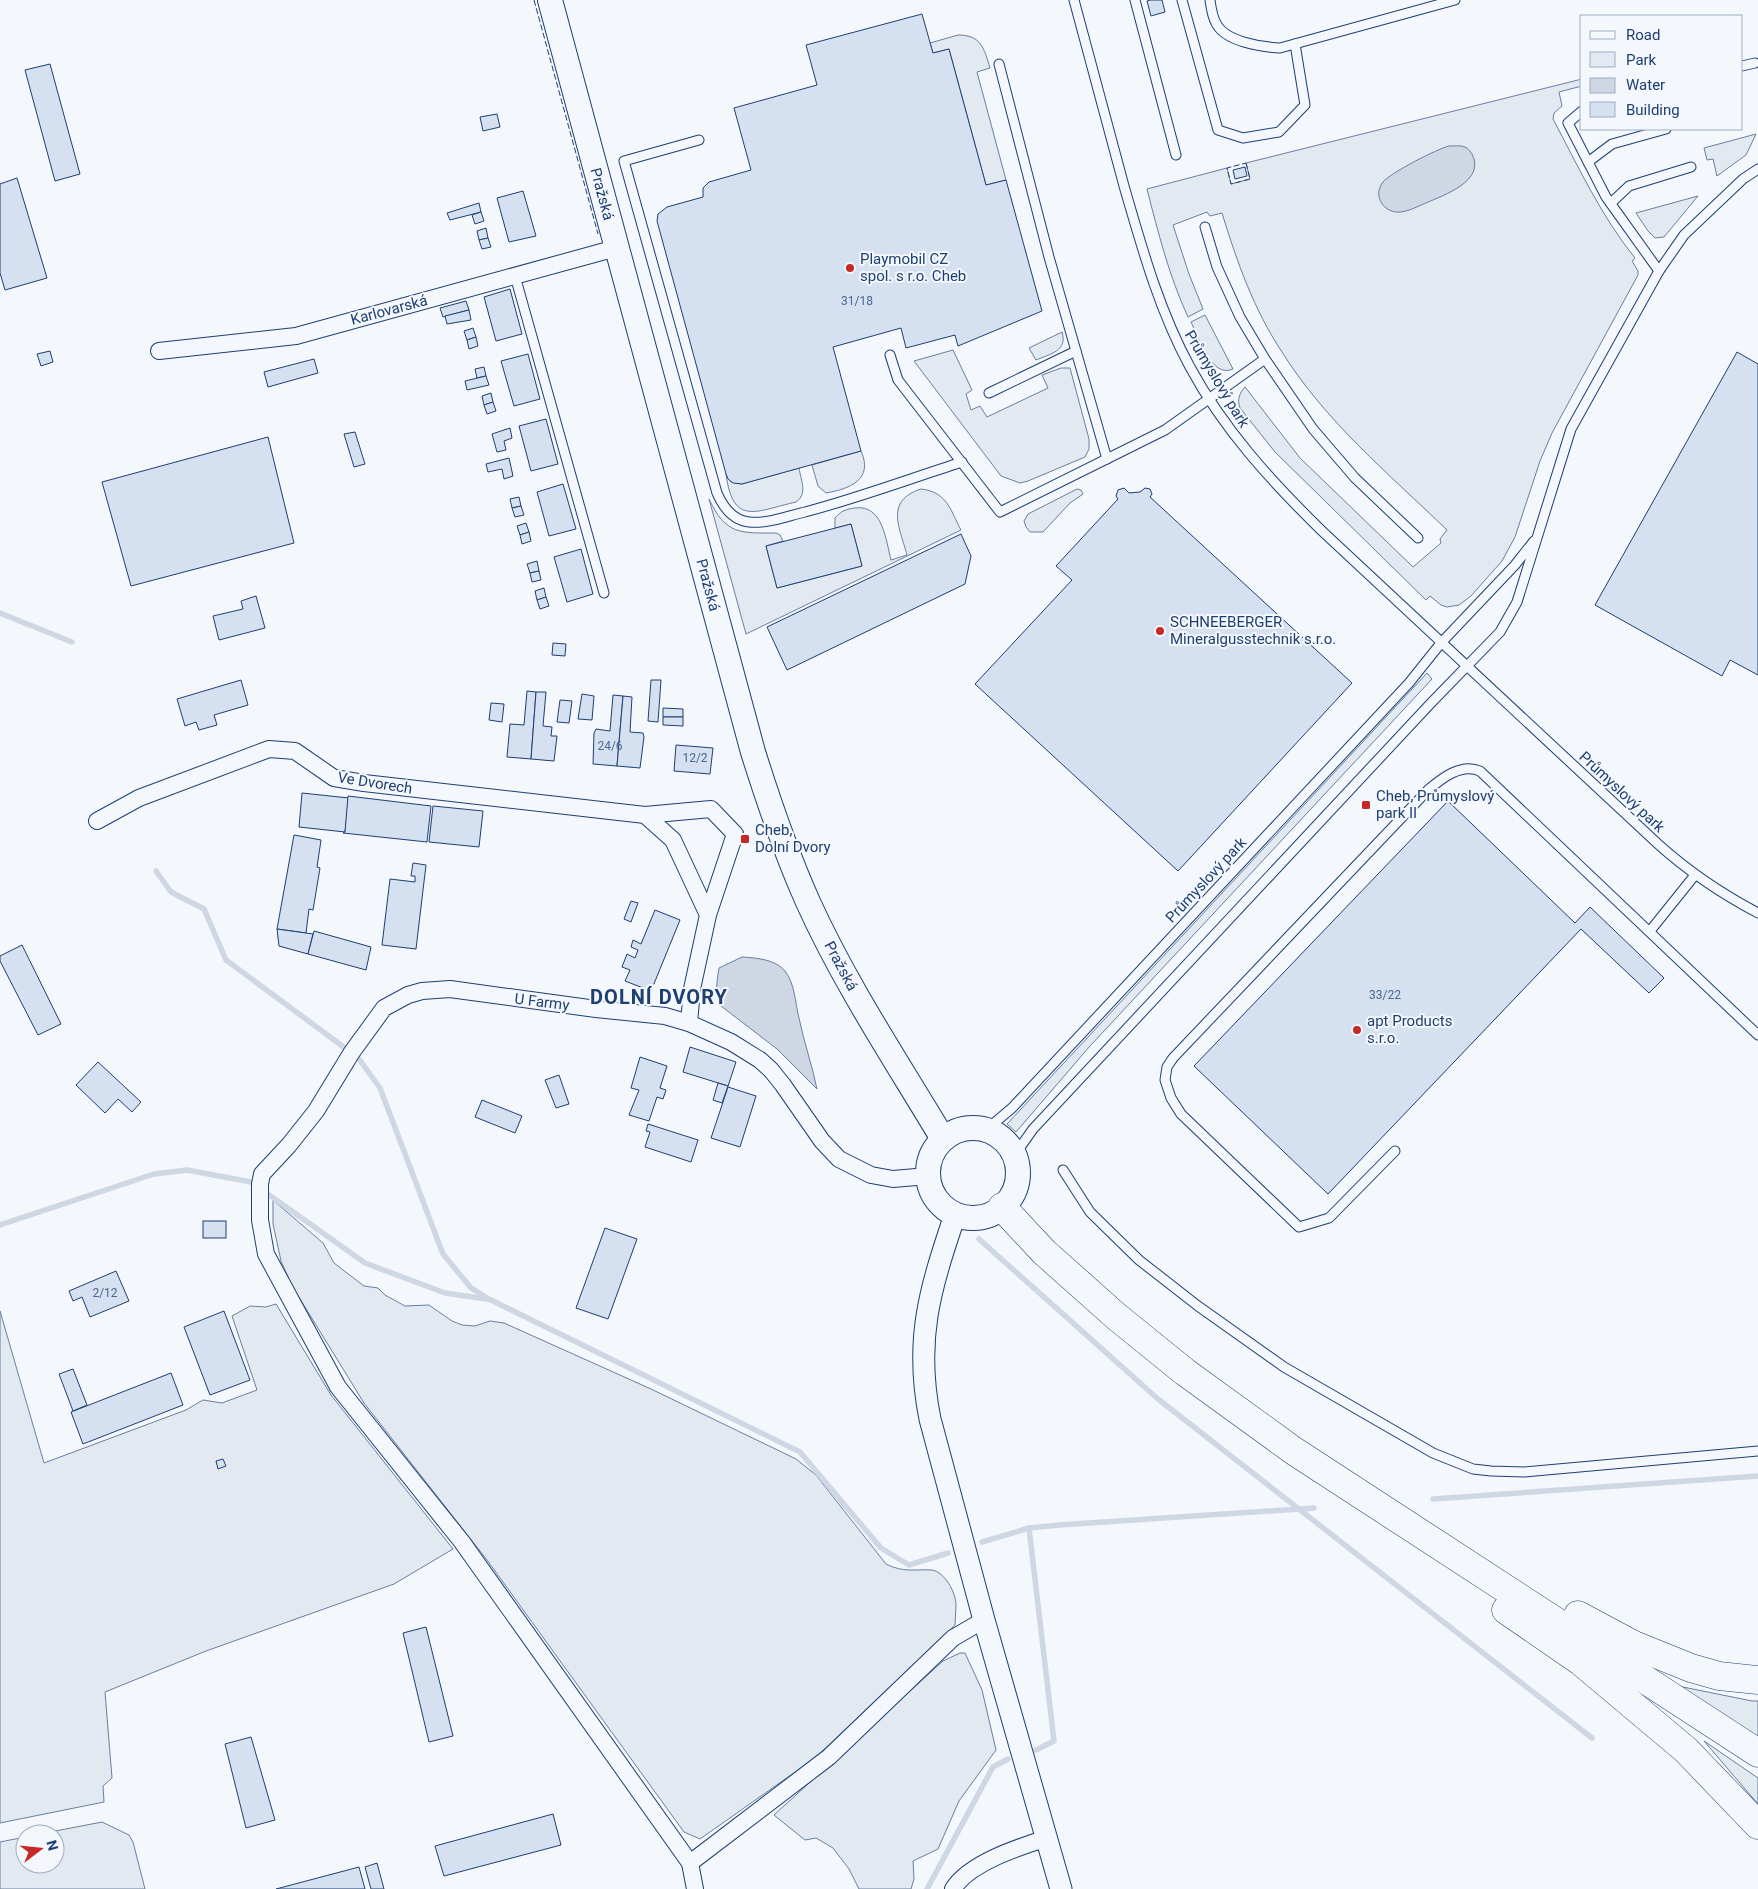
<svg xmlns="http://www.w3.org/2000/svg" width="1758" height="1889" viewBox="0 0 1758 1889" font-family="Roboto,sans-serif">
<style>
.green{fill:#e3e9f0;stroke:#687fa3}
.water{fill:#cfd7e4;stroke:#687fa3}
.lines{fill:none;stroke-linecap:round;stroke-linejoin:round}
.stream{stroke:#cfd7e4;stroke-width:5.5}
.building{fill:#d5e0f0;stroke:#1d3f73}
.service-casing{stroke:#1d3f73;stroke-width:11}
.minor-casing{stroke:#1d3f73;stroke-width:18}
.tertiary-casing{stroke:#1d3f73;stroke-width:23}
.secondary-casing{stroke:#1d3f73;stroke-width:26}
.motorway-casing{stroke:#1d3f73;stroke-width:29}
.service{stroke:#f4f7fb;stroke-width:9}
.minor{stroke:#f4f7fb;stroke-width:16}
.tertiary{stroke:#f4f7fb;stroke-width:21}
.secondary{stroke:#f4f7fb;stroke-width:24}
.motorway{stroke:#f4f7fb;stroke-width:28}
.fence{stroke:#1d3f73;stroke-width:1;stroke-dasharray:6 2.5;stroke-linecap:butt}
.poi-dot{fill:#c62828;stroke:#f4f7fb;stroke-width:2}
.labels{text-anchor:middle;stroke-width:4;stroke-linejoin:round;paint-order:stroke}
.number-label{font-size:12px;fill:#4b6792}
.street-label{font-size:15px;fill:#1d3f73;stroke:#f4f7fb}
.poi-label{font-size:15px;fill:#1d3f73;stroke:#f4f7fb;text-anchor:start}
.district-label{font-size:20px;font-weight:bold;letter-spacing:1px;fill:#1d3f73;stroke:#f4f7fb}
</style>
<rect width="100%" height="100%" fill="#f4f7fb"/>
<g class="green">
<path d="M958,35C981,35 984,48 990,68L977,72L1006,180L986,185L949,49L933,53L930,43Z"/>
<path d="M1582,79V86L1559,92L1562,106L1554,113L1553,119C1578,166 1601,216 1635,258L1632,261L1638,271V275L1552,433L1540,461L1515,537L1502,561L1471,596L1459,605L1447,607L1441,605L1430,596L1426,600L1275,452L1240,408C1237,400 1239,394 1245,387L1300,458L1413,567L1441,543L1440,539L1447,530C1389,474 1325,421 1282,352C1254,310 1237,262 1222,213L1210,216L1207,212L1173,225L1189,274L1203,309L1188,317C1169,276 1158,232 1147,189L1227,168L1231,184L1250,179L1246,163Z"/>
<polygon points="1756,134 1746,155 1717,176 1713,159 1707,160 1704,148"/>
<polygon points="1698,196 1664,237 1655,238 1648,231 1636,213"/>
<path d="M1205,315L1233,369C1211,379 1198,336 1191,322Z"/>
<path d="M1062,332C1068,351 1050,354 1036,360L1029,348Z"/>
<polygon points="953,350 972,390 966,394 971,410 980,406 987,417 1048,388 1042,375 1061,368 1070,368 1089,439 1089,449 1085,457 1028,481 1020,483 1001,476 914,361"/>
<path d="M861,451C874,480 849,489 826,493L818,486L812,465Z"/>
<path d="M799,468C801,481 808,494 796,502C756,511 733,527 726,474L731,482L742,484Z"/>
<path d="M921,489C948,492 951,512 961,530L746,634L709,499C726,535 740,533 776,533L780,535L783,541L766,546L777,588L862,566L851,524L835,528V518C841,511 846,509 855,508C883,504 886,541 891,560L907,555C900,528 884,501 921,489Z"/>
<polygon points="1077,489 1081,490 1083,494 1070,503 1043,532 1030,532 1026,527 1024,521 1028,514"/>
<polygon points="1427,673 1432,679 1090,1046 1016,1132 1007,1124"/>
<path d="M273,1200L323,1243L334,1263L364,1286L378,1288L385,1295L405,1306L429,1305L452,1321L462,1325L475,1326L490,1321L504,1323L651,1389L796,1459L816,1475L886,1564C904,1573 914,1569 932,1570C945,1572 956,1593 956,1605C956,1612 955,1618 955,1625L815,1758L700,1839L684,1832L487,1560L364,1403L292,1286L281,1261L273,1224Z"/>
<polygon points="276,1304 331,1395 453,1549 394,1584 206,1651 105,1692 112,1778 103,1786 104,1802 0,1823 0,1311 44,1463 186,1410 203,1400 222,1403 257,1390 232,1316 250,1306 266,1307"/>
<polygon points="960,1653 965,1653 982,1690 996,1750 959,1801 938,1849 913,1861 914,1879 911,1889 859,1889 849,1869 833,1848 816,1838 805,1840 774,1815 943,1661"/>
<polygon points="1673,1685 1752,1701 1758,1701 1758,1740"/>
<polygon points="1704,1741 1758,1778 1758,1804"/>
<polygon points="102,1822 129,1835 133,1842 145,1889 0,1889 0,1842 25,1837 25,1864 55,1864 55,1834 40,1834"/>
</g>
<g class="water">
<path d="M1449,146C1460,146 1466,144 1472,154C1486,181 1444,195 1426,203C1418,206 1410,211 1401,212C1384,214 1372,196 1383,182C1390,173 1437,149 1449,146Z"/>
<path d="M742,957C756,958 775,959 785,971C795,984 795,1002 799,1018C804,1042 812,1065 817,1089L777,1049L721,1006C714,994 717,982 719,968Z"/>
</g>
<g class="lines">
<g class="stream">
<polyline points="0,613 72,642"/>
<polyline points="156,871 171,892 204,909 226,960 345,1048"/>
<polyline points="359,1059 380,1088 443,1254 471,1288 489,1299 800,1452 881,1548 909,1565 948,1553"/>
<polyline points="0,1225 154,1174 187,1170 251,1182 365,1263 445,1293 486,1299"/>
<polyline points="979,1239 1158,1399 1592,1738"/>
<polyline points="1433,1499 1758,1476"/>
<polyline points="1029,1528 1054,1741 1036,1750"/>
<polyline points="982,1542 1029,1528 1059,1525 1314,1508"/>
<polyline points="927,1889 993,1767 1008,1759"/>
</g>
</g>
<g class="building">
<polygon points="1150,0 1162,0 1165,12 1151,16 1147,1"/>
<polygon points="922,14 933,53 949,49 986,185 1006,180 1042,311 958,346 955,335 906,348 901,328 833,347 861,451 742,484 733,483 728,479 726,474 657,221 658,214 667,207 703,197 703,188 709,182 751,170 734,108 817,85 806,45"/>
<polygon points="50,64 80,174 55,181 25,70"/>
<polygon points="497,114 500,127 483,131 480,117"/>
<polygon points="1245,167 1247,176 1235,179 1233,170"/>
<polygon points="17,178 47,278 5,290 0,273 0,184"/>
<polygon points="523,191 536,236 509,242 497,198"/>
<polygon points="479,203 481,212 450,220 447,213"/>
<polygon points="481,212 484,221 475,224 472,215"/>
<polygon points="486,228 488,238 479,240 477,231"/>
<polygon points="488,238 491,247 482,249 479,240"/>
<polygon points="510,289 522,334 496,341 484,297"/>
<polygon points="466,301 469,310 443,317 440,308"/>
<polygon points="469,310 471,320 447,324 445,316"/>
<polygon points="473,328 476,337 467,340 464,331"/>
<polygon points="476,337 478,346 469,349 467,340"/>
<polygon points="50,351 53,362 41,366 37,354"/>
<polygon points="1737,352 1758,364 1758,675 1730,660 1722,676 1595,605"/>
<polygon points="528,354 540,399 514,406 501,361"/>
<polygon points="314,359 318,373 268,387 264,372"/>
<polygon points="484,367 486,376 477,378 475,369"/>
<polygon points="486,376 489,385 467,390 465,381"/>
<polygon points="491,393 493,402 484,405 482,396"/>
<polygon points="493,402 496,411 487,414 484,405"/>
<polygon points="546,419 558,464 531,471 519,426"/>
<polygon points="510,428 512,438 504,441 506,450 497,452 492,434"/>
<polygon points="355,432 365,464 354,467 344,434"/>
<polygon points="268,437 294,543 131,586 102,482"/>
<polygon points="509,458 513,476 504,479 502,469 488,472 486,464"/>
<polygon points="563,484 576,529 549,536 537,492"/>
<polygon points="1124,488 1129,493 1140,492 1145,488 1150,489 1152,494 1150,497 1352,683 1178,871 975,684 1072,580 1056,566 1118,499 1116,496 1118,490"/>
<polygon points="519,497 521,506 512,508 510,499"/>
<polygon points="521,506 524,515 515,517 512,508"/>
<polygon points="526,523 529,532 520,535 517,526"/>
<polygon points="851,524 862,566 777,588 766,546"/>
<polygon points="529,532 531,541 522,544 520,535"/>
<polygon points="961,534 971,556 965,584 787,670 767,627"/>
<polygon points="581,549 593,594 567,602 554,557"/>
<polygon points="537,561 539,571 530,573 527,564"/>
<polygon points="539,571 541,580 532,582 530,573"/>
<polygon points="544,588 546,597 537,600 535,591"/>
<polygon points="256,596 265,628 219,640 213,616 243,609 241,601"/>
<polygon points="546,597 549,606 540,609 537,600"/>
<polygon points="553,643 566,644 565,656 552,655"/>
<polygon points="241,680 248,705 214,715 217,725 199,730 196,722 185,726 177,699"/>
<polygon points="651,680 661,680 658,722 648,721"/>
<polygon points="527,691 536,692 531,759 507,757 510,724 524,725"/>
<polygon points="536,692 546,692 543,726 552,727 551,736 557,736 554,761 531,759"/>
<polygon points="582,694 594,696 592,720 578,719"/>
<polygon points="613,695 623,696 617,766 593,764 594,733 596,729 610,731"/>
<polygon points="623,696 632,697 630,732 643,733 644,737 640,768 617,766"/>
<polygon points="560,700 572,701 569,723 557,722"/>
<polygon points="491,703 504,704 502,722 489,720"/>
<polygon points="663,708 683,709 683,717 663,717"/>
<polygon points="663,717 683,717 683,726 663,725"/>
<polygon points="676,745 713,748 710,774 674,771"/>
<polygon points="302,793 349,798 345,832 299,827"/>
<polygon points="348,796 431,806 427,842 343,833 345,832"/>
<polygon points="1448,801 1575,923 1590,907 1664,978 1649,993 1581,929 1328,1194 1194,1066"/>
<polygon points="433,806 483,811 479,847 429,842"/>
<polygon points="294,835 321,840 317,867 320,868 313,910 309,909 306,933 277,929"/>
<polygon points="413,863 426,865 416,949 382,945 390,879 415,882 415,876 411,876"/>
<polygon points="631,901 638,903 631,922 624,919"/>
<polygon points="655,910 680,920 651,991 625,981 630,970 622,967 627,954 635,958 638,950 631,947 633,940 641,944"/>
<polygon points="277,929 313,934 308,954 279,946"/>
<polygon points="314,931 371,947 366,970 308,954"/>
<polygon points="22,945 61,1024 38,1035 0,961 0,956"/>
<polygon points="690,1047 736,1062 728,1086 683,1072"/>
<polygon points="640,1057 667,1066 660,1088 666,1090 663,1099 657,1097 649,1121 629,1115 639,1090 631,1088"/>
<polygon points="98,1062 141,1102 132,1112 118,1099 105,1113 76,1085"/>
<polygon points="559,1075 569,1104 556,1108 545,1080"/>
<polygon points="718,1083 728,1086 722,1103 713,1100"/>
<polygon points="728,1087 756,1096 740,1147 711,1138"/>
<polygon points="482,1100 522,1116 515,1133 475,1117"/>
<polygon points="648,1124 698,1140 691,1162 645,1147 650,1132 646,1131"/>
<rect x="203" y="1221" width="23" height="17"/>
<polygon points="605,1228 637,1239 608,1319 576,1308"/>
<polygon points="116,1271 129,1301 90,1317 82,1297 73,1301 69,1291"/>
<polygon points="224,1311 250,1380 210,1395 184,1327"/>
<polygon points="73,1369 87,1405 73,1411 59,1374"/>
<polygon points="171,1373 183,1405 83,1444 71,1412"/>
<polygon points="223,1459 226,1466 218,1469 216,1461"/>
<polygon points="426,1627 453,1736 429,1742 403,1633"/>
<polygon points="251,1737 275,1820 246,1828 225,1744"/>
<polygon points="553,1814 561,1845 444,1876 435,1846"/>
<polygon points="377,1863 384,1889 371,1889 365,1867"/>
<polygon points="359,1867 365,1889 276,1889"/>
</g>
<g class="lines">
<g class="service-casing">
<g id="service">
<path d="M1074,0C1091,62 1107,124 1124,186C1142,248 1159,310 1190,367C1224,430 1272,482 1322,531L1658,844C1689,872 1722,894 1758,913"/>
<polyline points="1135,0 1176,155"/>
<polyline points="1182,0 1218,130 1243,138 1279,132 1305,105 1295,44"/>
<path d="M1210,0C1211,7 1212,16 1216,23C1225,42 1262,47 1280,48L1455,0"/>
<polyline points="999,64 1049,257 1107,459"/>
<polyline points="1742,66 1755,63"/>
<polyline points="1582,111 1568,123 1606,197 1659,271"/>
<path d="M699,140L624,161L717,493C723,507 732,520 749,522C768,524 787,516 805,512C858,498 909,479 962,462"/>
<polyline points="1588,162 1612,144 1666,129"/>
<polyline points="1611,203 1629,186 1691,167"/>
<polyline points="1205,227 1217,267 1240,317 1265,359"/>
<polyline points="515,276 604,593"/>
<polyline points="890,355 898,380 1000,512 1165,430 1265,359 1313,429 1355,478 1418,538"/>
<polyline points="989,393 1076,351"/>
<polyline points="1650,931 1695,875"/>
<polyline points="986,1130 1012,1108 1409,683 1441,643 1515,565 1534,541"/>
<path d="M1395,1151L1329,1218L1299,1227L1181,1114L1171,1098L1165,1080L1167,1067L1173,1058L1428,790C1442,778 1461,763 1480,771L1758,1035"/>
<polyline points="1014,1156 1033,1129 1431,703 1500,632 1517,602 1571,429 1659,271 1684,235 1743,179 1758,169"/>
<polyline points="1063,1170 1090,1212 1139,1260 1198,1306 1284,1367 1433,1453 1473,1469 1491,1471 1524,1472 1758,1451"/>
</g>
</g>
<g class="minor-casing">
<g id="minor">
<polyline points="159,351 296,336 616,248"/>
<polyline points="97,821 139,798 269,749 295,751 334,778 364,783 645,815"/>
<polyline points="689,1023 692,989 708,915 735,834 711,809 645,815 673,840 708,915"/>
<polyline points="690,1863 829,1757 953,1638 984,1620"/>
<polyline points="695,1889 690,1863 462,1542 338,1387 266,1254 260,1220 260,1184 262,1174 289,1145 316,1111 352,1052 384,1008 408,995 422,991 450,989 596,1009 665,1016 689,1023 731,1042 760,1060 771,1070 783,1085 822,1141 839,1159 871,1175 893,1179 928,1176"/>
<path d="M953,1889C969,1863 1019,1847 1047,1838"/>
</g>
</g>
<g class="tertiary-casing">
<path id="tertiary" d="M955,1215C930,1289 914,1340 930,1419L984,1620L1061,1889"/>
</g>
<g class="secondary-casing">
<g id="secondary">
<path d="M550,0L753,752C769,803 786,853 808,902C845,984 897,1062 943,1139"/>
<circle cx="973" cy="1173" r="45"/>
</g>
</g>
<g class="motorway-casing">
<g id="motorway">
<polyline points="1002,1207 1044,1252 1117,1317 1185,1372 1294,1451 1758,1753"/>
<polyline points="1506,1610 1580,1661 1686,1750 1758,1825"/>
<polyline points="1578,1615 1634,1645 1691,1668 1719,1676 1758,1680"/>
</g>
</g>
<use href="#service" class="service"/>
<use href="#minor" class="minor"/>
<use href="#tertiary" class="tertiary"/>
<use href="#secondary" class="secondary"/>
<use href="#motorway" class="motorway"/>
<g class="fence">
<polyline points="534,0 598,234"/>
<polygon points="1246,163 1250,179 1231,184 1227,168"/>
</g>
</g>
<g class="poi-dot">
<circle cx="850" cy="268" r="5"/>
<circle cx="1160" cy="631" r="5"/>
<rect x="1361" y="800" width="10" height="10" rx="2.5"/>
<rect x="740" y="834" width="10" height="10" rx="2.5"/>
<circle cx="1357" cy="1030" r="5"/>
</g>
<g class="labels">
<g class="number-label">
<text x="857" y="305">31/18</text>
<text x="610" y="750">24/6</text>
<text x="695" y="762">12/2</text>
<text x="1385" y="999">33/22</text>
<text x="105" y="1297">2/12</text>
</g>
<g class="street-label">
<text transform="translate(602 194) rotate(75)" y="5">Pražská</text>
<text transform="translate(389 310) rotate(-15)" y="5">Karlovarská</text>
<text transform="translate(1217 379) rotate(59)" y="5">Průmyslový park</text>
<text transform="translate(708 585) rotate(75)" y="5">Pražská</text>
<text transform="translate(375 783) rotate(9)" y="5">Ve Dvorech</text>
<text transform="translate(1622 792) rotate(43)" y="5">Průmyslový park</text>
<text transform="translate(1206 880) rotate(-47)" y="5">Průmyslový park</text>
<text transform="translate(841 966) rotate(62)" y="5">Pražská</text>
<text transform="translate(542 1002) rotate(7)" y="5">U Farmy</text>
</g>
<g class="poi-label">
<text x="860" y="264">Playmobil CZ<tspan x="860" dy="17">spol. s r.o. Cheb</tspan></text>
<text x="1170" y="627">SCHNEEBERGER<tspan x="1170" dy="17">Mineralgusstechnik s.r.o.</tspan></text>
<text x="1376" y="801">Cheb, Průmyslový<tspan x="1376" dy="17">park II</tspan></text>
<text x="755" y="835">Cheb,<tspan x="755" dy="17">Dolní Dvory</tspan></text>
<text x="1367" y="1026">apt Products<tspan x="1367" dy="17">s.r.o.</tspan></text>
</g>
<g class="district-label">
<text x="659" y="1004">DOLNÍ DVORY</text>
</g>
</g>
<rect x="1580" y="15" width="162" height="115" fill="#f4f7fb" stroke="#9eadc5"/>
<rect x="1590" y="31" width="25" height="8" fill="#f4f7fb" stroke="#9eadc5"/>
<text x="1626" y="40" font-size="15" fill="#1d3f73">Road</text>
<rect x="1590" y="52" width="25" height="15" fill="#e3e9f0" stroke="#9eadc5"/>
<text x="1626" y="65" font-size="15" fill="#1d3f73">Park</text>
<rect x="1590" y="78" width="25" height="15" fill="#cfd7e4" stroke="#9eadc5"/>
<text x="1626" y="90" font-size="15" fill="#1d3f73">Water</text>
<rect x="1590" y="102" width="25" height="15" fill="#d5e0f0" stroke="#9eadc5"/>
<text x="1626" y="115" font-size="15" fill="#1d3f73">Building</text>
<g transform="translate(40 1849) rotate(74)"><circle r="24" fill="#f4f7fb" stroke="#9eadc5"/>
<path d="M0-4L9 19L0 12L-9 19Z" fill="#c62828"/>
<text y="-8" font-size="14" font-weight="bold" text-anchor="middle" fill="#1d3f73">N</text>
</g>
</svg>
